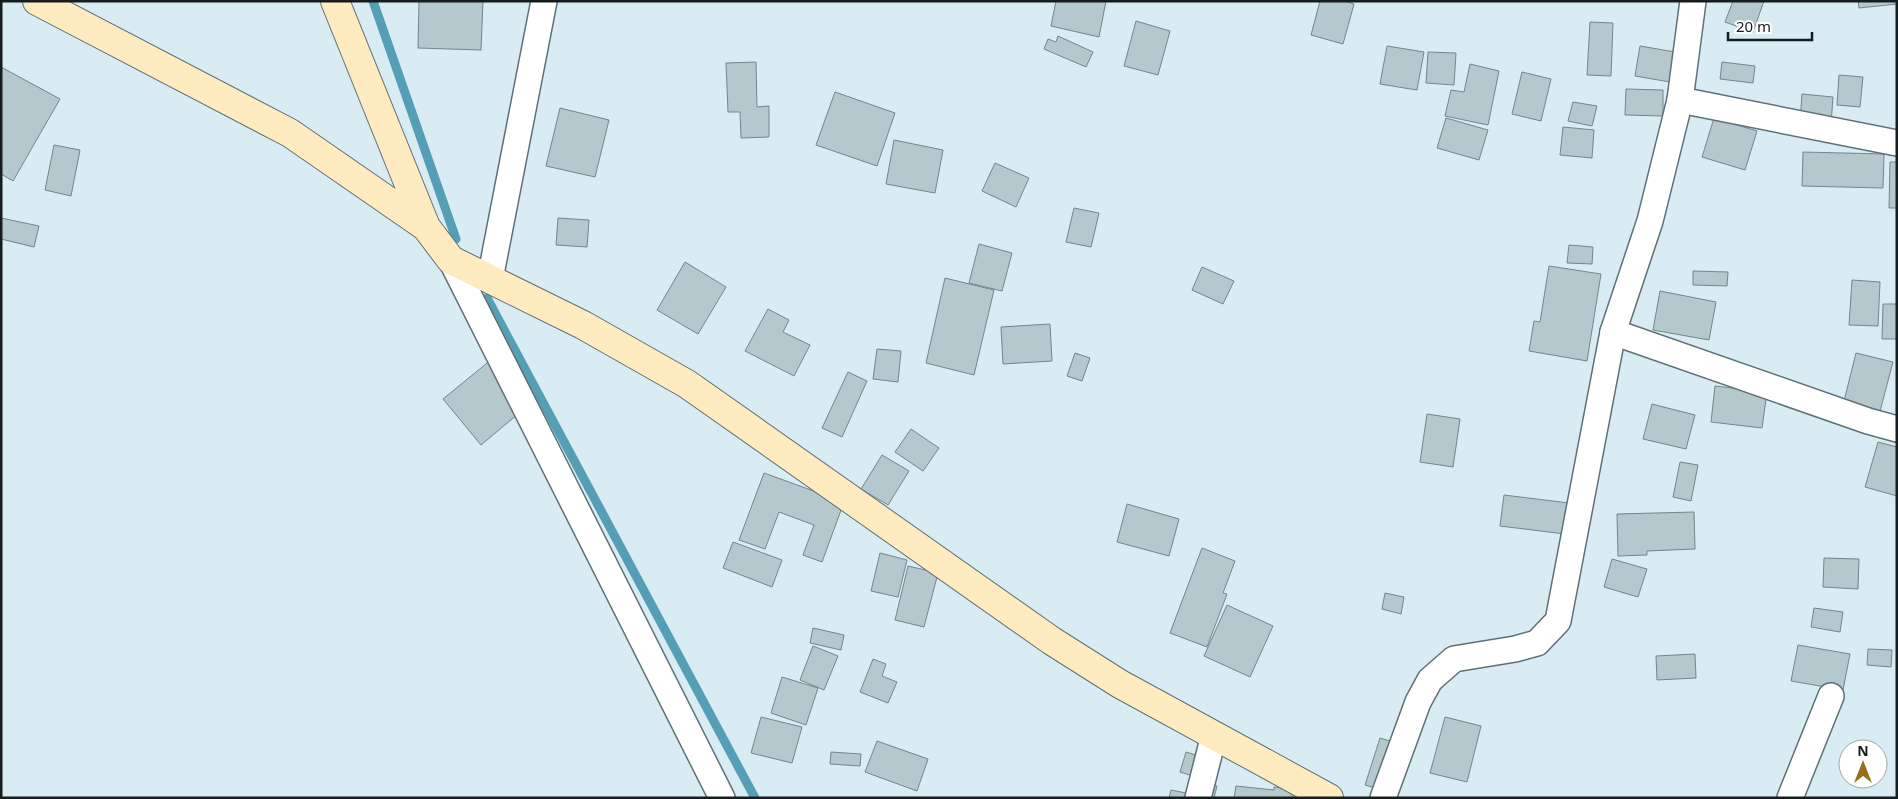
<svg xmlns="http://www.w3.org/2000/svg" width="1898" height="799" viewBox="0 0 1898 799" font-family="'Noto Sans',sans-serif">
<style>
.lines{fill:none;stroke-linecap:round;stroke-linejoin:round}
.stream{stroke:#559fb6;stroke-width:9}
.building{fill:#b5c8ce;stroke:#74858b}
.street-casing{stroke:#5f7076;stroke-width:28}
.secondary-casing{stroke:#5f7076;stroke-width:30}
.street{stroke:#fff;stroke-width:25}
.secondary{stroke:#feecc0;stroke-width:28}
</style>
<rect width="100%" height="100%" fill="#d9ecf3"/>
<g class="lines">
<g class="stream">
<polyline points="373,1 456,239"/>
<polyline points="487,298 755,798"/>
</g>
</g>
<g class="building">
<polygon points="419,1 483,1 481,50 418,48"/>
<polygon points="1056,1 1106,1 1099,37 1051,26"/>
<polygon points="1320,1 1345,1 1354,4 1343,44 1311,35"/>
<polygon points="1733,1 1764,1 1753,32 1725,22"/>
<polygon points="1858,1 1897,1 1897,4 1859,8"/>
<polygon points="1136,21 1170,31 1158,75 1124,66"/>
<polygon points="1590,22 1613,23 1611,76 1587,75"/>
<polygon points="1058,36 1093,52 1086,67 1044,49 1048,39 1056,42"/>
<polygon points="1387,46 1424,52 1417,90 1380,84"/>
<polygon points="1640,46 1675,52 1670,82 1635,76"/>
<polygon points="1428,52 1456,53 1454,85 1426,83"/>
<polygon points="756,62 757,107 769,106 769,137 741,138 740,112 728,112 726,63"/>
<polygon points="1722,62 1755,66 1753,83 1720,79"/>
<polygon points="1470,64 1499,71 1488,125 1445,116 1451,90 1464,92"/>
<polygon points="1,67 60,99 13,181 1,174"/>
<polygon points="1522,72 1551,79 1541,121 1512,114"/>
<polygon points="1839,75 1863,77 1860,107 1837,105"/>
<polygon points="1626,89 1663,90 1663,116 1625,115"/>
<polygon points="835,92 895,113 877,166 816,145"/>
<polygon points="1802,94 1833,97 1830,137 1799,134"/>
<polygon points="1573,102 1597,106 1592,126 1568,121"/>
<polygon points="560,108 609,120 595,177 546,166"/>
<polygon points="1446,118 1488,130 1479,160 1437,148"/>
<polygon points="1714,118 1757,131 1745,170 1702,157"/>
<polygon points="1563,127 1594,130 1592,158 1560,155"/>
<polygon points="894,140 943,150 935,193 886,184"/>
<polygon points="54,145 80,150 71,196 45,190"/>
<polygon points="1803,152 1884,154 1883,188 1802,186"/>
<polygon points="1890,162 1897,162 1897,208 1889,208"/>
<polygon points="995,163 1029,178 1016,207 982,191"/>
<polygon points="1074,208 1099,213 1091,247 1066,242"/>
<polygon points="1,218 39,226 34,247 1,239"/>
<polygon points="558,218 589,220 587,247 556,245"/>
<polygon points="979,244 1012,253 1002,291 969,283"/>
<polygon points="1569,245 1593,247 1592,264 1567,263"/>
<polygon points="685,262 726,287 698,334 657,310"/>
<polygon points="1549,266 1601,274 1587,361 1529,351 1534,321 1540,322"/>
<polygon points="1202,267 1234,281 1223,304 1192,290"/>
<polygon points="1693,271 1728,272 1727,286 1693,285"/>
<polygon points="945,278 994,290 974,375 926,363"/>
<polygon points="1852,280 1880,282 1878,326 1849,325"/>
<polygon points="1660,291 1716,302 1709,340 1653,330"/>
<polygon points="1883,304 1897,304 1897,339 1882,339"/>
<polygon points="768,309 789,320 783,332 810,345 794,376 745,351"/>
<polygon points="1050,324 1052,361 1003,364 1001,327"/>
<polygon points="877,349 901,351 898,382 873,379"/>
<polygon points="1075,353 1090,358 1082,381 1067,376"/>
<polygon points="1856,353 1893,362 1879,415 1843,405"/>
<polygon points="492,359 530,404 481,445 443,399"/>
<polygon points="848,372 867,381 842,437 822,428"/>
<polygon points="1715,386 1767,392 1762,428 1711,422"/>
<polygon points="1652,404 1695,415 1686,449 1643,439"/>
<polygon points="1427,414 1460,419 1453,467 1420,462"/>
<polygon points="911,429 939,448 923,471 895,452"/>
<polygon points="1878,442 1897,447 1897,496 1865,487"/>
<polygon points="882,455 909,471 888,505 861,489"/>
<polygon points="1680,462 1698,465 1691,501 1673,497"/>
<polygon points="764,473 844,502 822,562 803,555 814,525 779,512 765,549 739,540"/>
<polygon points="1504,495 1569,503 1565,534 1500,526"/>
<polygon points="1127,504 1179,519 1169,556 1117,542"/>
<polygon points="1694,512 1695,549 1647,551 1647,555 1618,556 1617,514"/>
<polygon points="733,542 782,560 772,587 723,568"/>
<polygon points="1202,548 1235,561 1223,593 1227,594 1207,647 1170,633"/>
<polygon points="880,553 907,560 898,597 871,591"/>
<polygon points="1824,558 1859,559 1858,589 1823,587"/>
<polygon points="1612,559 1647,569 1638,597 1604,587"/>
<polygon points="908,566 938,573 924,627 895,620"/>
<polygon points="1385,593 1404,597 1401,614 1382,609"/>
<polygon points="1227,605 1273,626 1250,677 1204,656"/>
<polygon points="1814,608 1843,612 1840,632 1811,627"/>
<polygon points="813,628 844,635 841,650 810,643"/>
<polygon points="1798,645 1850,654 1843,690 1791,681"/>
<polygon points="813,646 838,656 824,690 800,680"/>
<polygon points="1868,649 1892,650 1891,667 1867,665"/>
<polygon points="1695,654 1696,678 1657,680 1656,656"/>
<polygon points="873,659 886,664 882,676 897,682 888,703 860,692"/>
<polygon points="782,677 818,688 806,725 771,713"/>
<polygon points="761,717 802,727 792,763 751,753"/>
<polygon points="1445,717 1481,726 1467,782 1430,773"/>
<polygon points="1380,738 1407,746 1392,793 1365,785"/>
<polygon points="877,741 928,759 917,791 865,772"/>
<polygon points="831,752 861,754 860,766 830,764"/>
<polygon points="1186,752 1202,757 1196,777 1180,772"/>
<polygon points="1190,779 1217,786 1214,798 1169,798 1171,790 1186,793"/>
<polygon points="1236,786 1274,790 1274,787 1293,789 1292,798 1234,798"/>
</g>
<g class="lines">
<g class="street-casing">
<g id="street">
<polyline points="1680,100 1897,143"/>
<polyline points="451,260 722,798"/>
<polyline points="490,279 544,1"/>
<polyline points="1613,332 1868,421 1897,429"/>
<polyline points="1198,798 1214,735"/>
<polyline points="1383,798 1418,702 1430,680 1454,659 1515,649 1537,643 1558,621 1613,332 1650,221 1680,100 1693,1"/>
<polyline points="1790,798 1831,696"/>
</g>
</g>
<g class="secondary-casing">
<g id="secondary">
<polyline points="37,1 290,133 426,227"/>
<polyline points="335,1 426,227 451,260 583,325 687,384 1052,641 1120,684 1329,798"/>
</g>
</g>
<use href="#street" class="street"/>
<use href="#secondary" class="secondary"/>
</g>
<rect width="1898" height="799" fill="none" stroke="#161d1f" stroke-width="5"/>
<g transform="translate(1863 764)"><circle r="24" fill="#ffffff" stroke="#a2a5a5"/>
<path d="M0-4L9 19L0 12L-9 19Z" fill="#967019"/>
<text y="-8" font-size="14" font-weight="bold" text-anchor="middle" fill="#161d1f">N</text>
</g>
<path d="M1728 32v8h84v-8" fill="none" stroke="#161d1f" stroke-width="2.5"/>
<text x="1736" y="32" font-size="15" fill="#161d1f" stroke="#ffffff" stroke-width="4" paint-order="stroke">20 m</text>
</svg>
